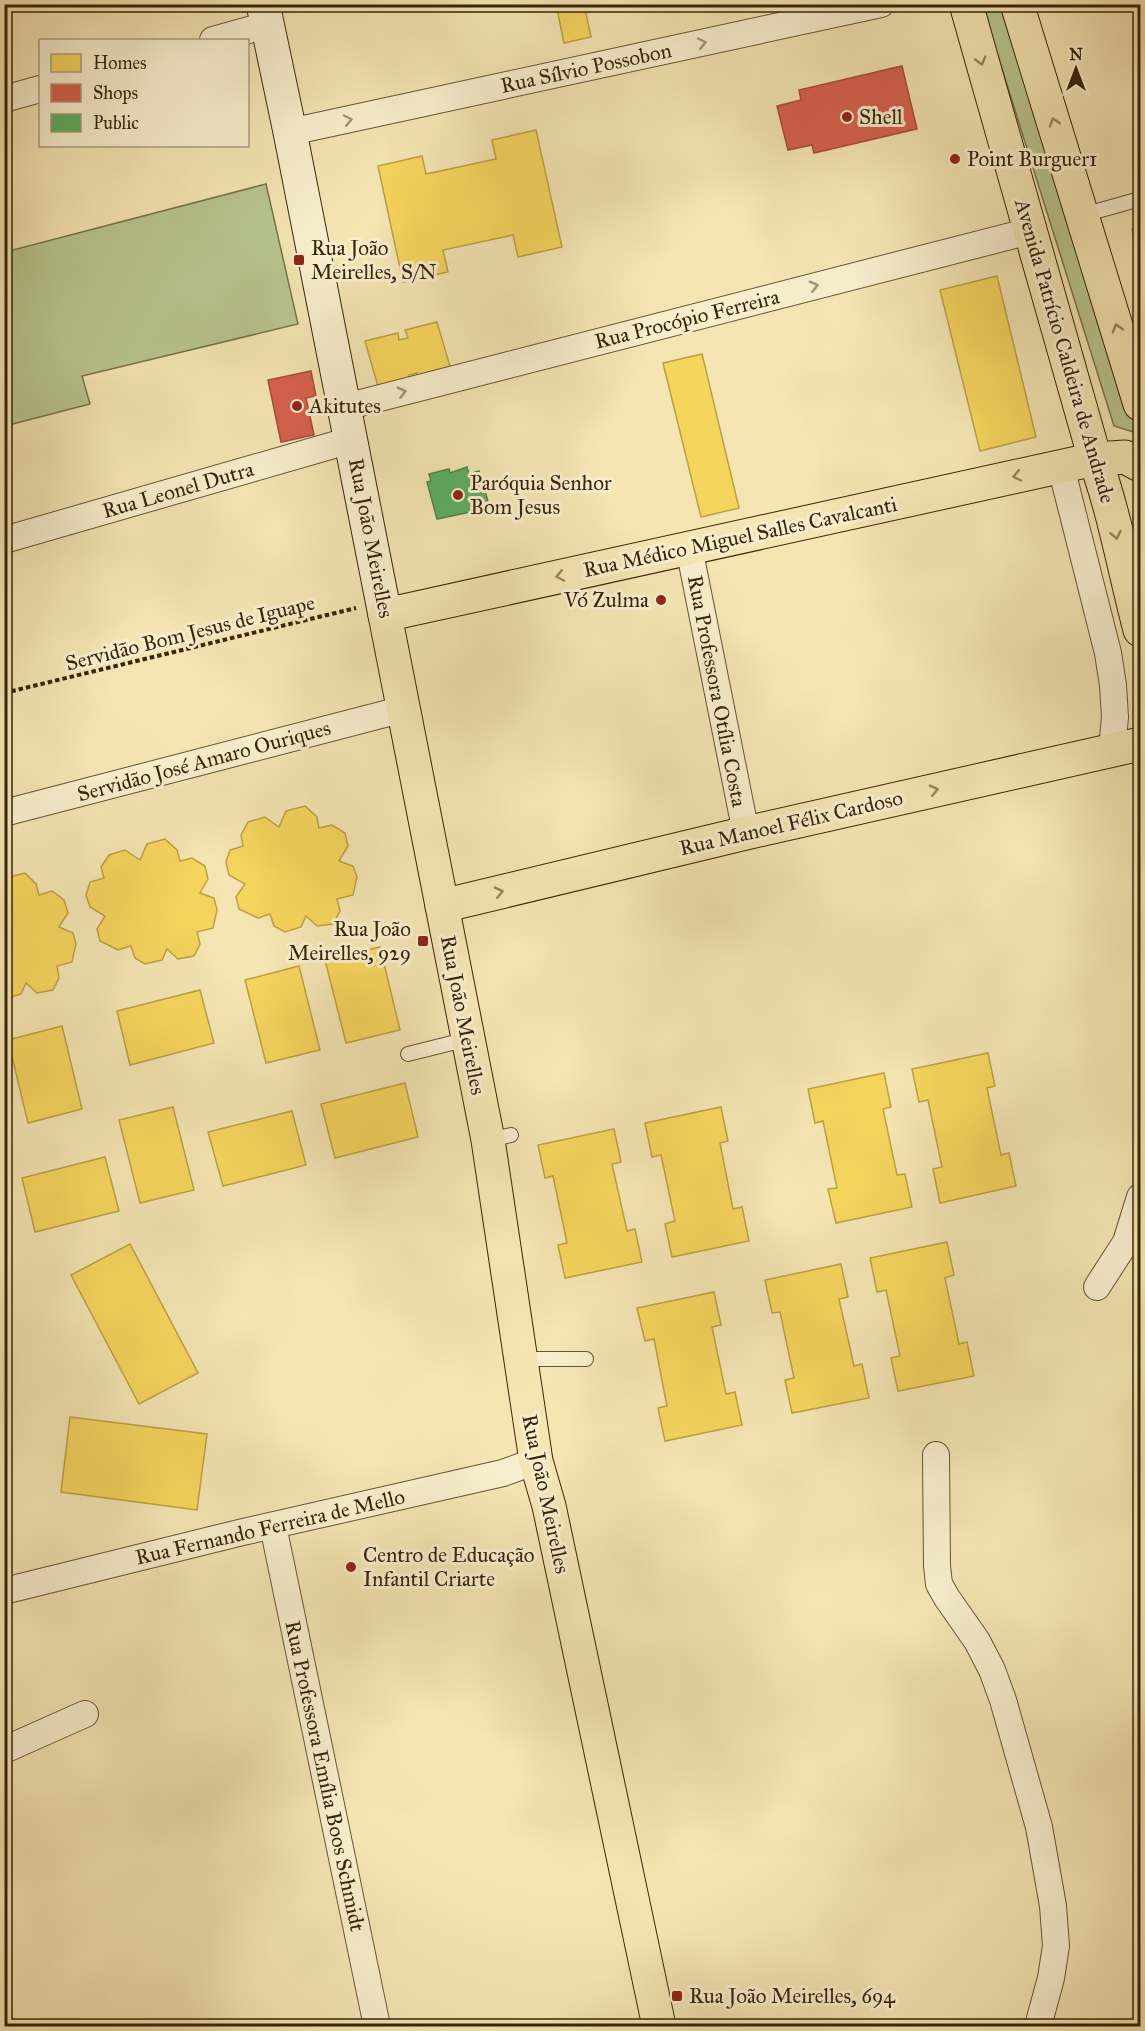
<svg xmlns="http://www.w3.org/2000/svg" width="1145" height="2031" viewBox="0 0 1145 2031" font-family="'IM FELL Great Primer',serif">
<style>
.green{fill:#b8c58f;stroke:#78744c;stroke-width:1.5}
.homes{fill:#f6d55c;stroke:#bda043;stroke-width:1.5}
.shops{fill:#d6604d;stroke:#a64e39;stroke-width:1.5}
.public{fill:#5aae61;stroke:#508547;stroke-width:1.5}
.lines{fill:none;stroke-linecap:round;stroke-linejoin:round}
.lane-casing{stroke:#665434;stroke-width:16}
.street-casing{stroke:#665434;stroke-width:28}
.secondary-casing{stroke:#372409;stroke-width:35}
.primary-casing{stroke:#372409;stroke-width:35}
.path{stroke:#372409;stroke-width:4;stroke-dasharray:4.5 3;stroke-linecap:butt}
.lane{stroke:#f8eece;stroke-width:14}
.street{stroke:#f8eece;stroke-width:26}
.secondary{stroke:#f8eece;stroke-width:33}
.primary{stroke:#f4e5b3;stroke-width:33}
.oneway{stroke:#a19375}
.oneway2{stroke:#96845e}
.poi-dot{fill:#8f2418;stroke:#f8eece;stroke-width:2}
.labels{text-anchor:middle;stroke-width:6;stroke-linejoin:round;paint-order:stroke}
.street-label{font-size:21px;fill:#372409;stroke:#f8eece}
.poi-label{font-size:21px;fill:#372409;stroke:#f8eece;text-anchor:start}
</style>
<rect width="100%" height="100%" fill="#f4e5b3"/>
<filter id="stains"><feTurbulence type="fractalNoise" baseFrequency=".00333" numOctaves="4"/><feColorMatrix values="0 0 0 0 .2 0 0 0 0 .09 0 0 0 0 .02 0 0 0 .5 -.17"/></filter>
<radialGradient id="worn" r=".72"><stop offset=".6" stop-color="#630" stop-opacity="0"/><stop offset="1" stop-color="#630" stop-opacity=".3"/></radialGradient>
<g class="green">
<polygon points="982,5 1006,5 1140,434 1114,426"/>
<polygon points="266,184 298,324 82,376 90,404 5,426 5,252"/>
</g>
<g class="homes">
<polygon points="556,4 584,4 591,37 564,43"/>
<polygon points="536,130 562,247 518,257 513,235 443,250 448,272 403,282 378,166 422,156 426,174 496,159 492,140"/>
<polygon points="1140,227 1140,261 1132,229"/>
<polygon points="997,276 1036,437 980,451 940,290"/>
<polygon points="437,322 451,370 419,379 417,373 409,375 411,382 379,390 365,341 398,333 399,340 408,338 405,330"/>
<polygon points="702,354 739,508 701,517 663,363"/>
<polygon points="305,806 317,817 319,828 332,825 345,833 348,846 339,861 353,866 357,877 353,895 337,899 340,911 333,924 317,926 306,916 301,927 285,932 274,926 270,914 258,918 239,909 236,897 245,884 229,875 226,862 230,850 243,846 241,835 248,822 265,817 279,827 286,811"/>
<polygon points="165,839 177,850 180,861 192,858 205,866 208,879 200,893 214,898 217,910 213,928 197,932 200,944 194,956 178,959 167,949 162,960 145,964 135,958 131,946 118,950 100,941 97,929 105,916 90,907 86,895 90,882 104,878 101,867 109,855 125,850 140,860 147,844"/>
<polygon points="25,873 36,884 39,895 52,891 64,900 68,913 59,927 73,933 76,944 72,962 57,966 59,978 53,990 37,993 26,983 21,994 5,999 4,881 6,878"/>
<polygon points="380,947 400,1030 346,1043 325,960"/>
<polygon points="299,966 320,1050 266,1063 245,980"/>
<polygon points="200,990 214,1043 130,1065 117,1011"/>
<polygon points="62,1026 82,1109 28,1123 8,1040"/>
<polygon points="988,1053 995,1086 987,1088 1001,1155 1009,1153 1016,1186 940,1203 933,1169 942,1167 928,1100 919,1102 912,1069"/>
<polygon points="884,1073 891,1107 883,1109 897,1175 905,1174 912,1207 836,1223 828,1189 837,1188 823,1121 815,1123 808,1089"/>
<polygon points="405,1083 418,1137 335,1158 321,1104"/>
<polygon points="173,1107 194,1190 140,1203 119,1120"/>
<polygon points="721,1107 728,1141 720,1143 733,1209 742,1207 749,1241 672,1257 665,1224 675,1221 661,1155 652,1157 645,1123"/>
<polygon points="292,1111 306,1165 223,1186 208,1132"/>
<polygon points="614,1129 621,1162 612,1164 627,1231 635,1229 642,1262 565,1278 558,1245 567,1243 553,1176 545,1178 538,1145"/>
<polygon points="105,1157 119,1211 35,1232 22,1178"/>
<polygon points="947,1242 954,1275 945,1278 959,1344 967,1342 974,1376 898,1391 891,1358 900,1356 886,1290 877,1292 870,1258"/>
<polygon points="130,1244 198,1373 139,1404 71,1275"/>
<polygon points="841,1264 848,1297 839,1299 854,1366 862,1364 869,1398 792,1413 785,1380 794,1378 780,1312 772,1313 765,1280"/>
<polygon points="714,1292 721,1325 712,1327 726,1394 735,1392 742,1425 665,1441 658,1408 667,1406 654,1339 645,1341 637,1308"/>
<polygon points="70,1417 207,1434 197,1510 61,1492"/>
</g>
<g class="shops">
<polygon points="902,66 917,129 814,153 812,145 788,150 777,106 801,100 799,90"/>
<polygon points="311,371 316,396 306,398 314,435 281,442 268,380"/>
</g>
<polygon class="public" points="467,467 469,474 479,471 490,508 437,519 427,482 431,481 429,474 449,469 450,473"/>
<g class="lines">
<g class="lane-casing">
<g id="lane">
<polyline points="1083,215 1140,199"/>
<polyline points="408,1054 468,1039"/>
<polyline points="488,1140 511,1135"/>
<polyline points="520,1359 586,1359"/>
</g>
</g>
<g class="street-casing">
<g id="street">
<polyline points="213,40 267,25"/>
<polyline points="4,99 40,89"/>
<polyline points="290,132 881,4"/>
<polyline points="345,407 1030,231"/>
<polyline points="1061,467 1108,653 1113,685 1115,717 1112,750"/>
<polyline points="4,540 351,440"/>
<polyline points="689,548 746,833"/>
<polyline points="4,813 404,709"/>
<polyline points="1097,1287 1126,1242 1140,1197"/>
<polyline points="936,1455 937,1566 939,1584 947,1598 977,1641 992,1670 1003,1700 1039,1827 1053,1906 1056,1946 1051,1978 1038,2026"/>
<polyline points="273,1526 377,2026"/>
<polyline points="4,1591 243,1532 503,1473 536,1461"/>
<polyline points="4,1750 85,1714"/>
</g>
</g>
<g class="secondary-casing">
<polyline id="secondary" points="263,4 290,132 385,615"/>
</g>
<g class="primary-casing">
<g id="primary">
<path d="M966,4L1095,459C1115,515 1125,573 1140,630"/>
<polyline points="1017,4 1140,404"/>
<polyline points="442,906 746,833 1140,744"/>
<polyline points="659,2026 549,1506 536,1461 488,1140 385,615 1095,459 1125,457 1140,465"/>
</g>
</g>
<polyline class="path" points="4,693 356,608"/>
<use href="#lane" class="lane"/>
<use href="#street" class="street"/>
<use href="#secondary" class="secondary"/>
<use href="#primary" class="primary"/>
</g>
<defs><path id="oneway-chevron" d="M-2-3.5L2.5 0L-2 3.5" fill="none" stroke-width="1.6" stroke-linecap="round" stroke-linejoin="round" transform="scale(1.5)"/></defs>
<g class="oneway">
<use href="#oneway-chevron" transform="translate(702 43) rotate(-12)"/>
<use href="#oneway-chevron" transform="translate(348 120) rotate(-12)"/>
<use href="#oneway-chevron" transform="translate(814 286) rotate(-14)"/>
<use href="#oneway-chevron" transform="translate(402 392) rotate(-14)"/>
</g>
<g class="oneway2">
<use href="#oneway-chevron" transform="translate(981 61) rotate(74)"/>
<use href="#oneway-chevron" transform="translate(1054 122) rotate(-107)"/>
<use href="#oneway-chevron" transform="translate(1117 328) rotate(-107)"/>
<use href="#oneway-chevron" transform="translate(1017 476) rotate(168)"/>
<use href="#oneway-chevron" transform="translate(1116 535) rotate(78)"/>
<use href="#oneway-chevron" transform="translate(560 576) rotate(168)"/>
<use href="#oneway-chevron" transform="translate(934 790) rotate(-13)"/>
<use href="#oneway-chevron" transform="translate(499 892) rotate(-13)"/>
</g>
<g class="poi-dot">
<circle cx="847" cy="117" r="6"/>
<circle cx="955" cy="159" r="6"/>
<rect x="293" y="254" width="12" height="12" rx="3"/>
<circle cx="297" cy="406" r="6"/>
<circle cx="458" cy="495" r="6"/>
<circle cx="661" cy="600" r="6"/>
<rect x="417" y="935" width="12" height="12" rx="3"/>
<circle cx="351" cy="1567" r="6"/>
<rect x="671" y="1990" width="12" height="12" rx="3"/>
</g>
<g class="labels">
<g class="street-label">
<text transform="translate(586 68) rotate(-12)" y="7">Rua Sílvio Possobon</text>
<text transform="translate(687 319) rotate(-14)" y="7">Rua Procópio Ferreira</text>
<text transform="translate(1065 351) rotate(74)" y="7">Avenida Patrício Caldeira de Andrade</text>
<text transform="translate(178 490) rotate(-16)" y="7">Rua Leonel Dutra</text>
<text transform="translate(740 537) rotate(-12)" y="7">Rua Médico Miguel Salles Cavalcanti</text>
<text transform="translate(371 538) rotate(79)" y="7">Rua João Meirelles</text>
<text transform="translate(190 633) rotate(-14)" y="7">Servidão Bom Jesus de Iguape</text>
<text transform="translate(717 691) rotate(79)" y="7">Rua Professora Otília Costa</text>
<text transform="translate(204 761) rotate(-15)" y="7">Servidão José Amaro Ouriques</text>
<text transform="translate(791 823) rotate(-13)" y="7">Rua Manoel Félix Cardoso</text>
<text transform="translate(463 1015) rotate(79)" y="7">Rua João Meirelles</text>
<text transform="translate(546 1494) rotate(78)" y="7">Rua João Meirelles</text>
<text transform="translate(270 1527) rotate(-13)" y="7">Rua Fernando Ferreira de Mello</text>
<text transform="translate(325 1776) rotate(78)" y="7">Rua Professora Emília Boos Schmidt</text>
</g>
<g class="poi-label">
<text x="859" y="124">Shell</text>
<text x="967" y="166">Point Burguer1</text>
<text x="311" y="255">Rua João<tspan x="311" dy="24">Meirelles, S/N</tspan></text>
<text x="309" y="413">Akitutes</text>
<text x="470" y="490">Paróquia Senhor<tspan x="470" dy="24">Bom Jesus</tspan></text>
<text x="649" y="607" text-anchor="end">Vó Zulma</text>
<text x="411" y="936" text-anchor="end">Rua João<tspan x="411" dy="24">Meirelles, 929</tspan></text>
<text x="363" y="1562">Centro de Educação<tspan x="363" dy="24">Infantil Criarte</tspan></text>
<text x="689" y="2003">Rua João Meirelles, 694</text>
</g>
</g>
<rect width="1145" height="2031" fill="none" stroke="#f4e5b3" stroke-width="24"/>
<rect x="6" y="6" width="1133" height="2019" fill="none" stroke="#372409" stroke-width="3"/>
<rect x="12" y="12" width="1121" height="2007" fill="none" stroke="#372409" stroke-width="1.5"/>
<rect x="39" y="39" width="210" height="108" fill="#f8eece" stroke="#ab9d7f" stroke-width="1.5"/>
<rect x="51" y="54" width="30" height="18" fill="#f6d55c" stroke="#ab9d7f" stroke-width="1.5"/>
<text x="93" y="69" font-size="18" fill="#372409">Homes</text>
<rect x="51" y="84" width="30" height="18" fill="#d6604d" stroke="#ab9d7f" stroke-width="1.5"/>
<text x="93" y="99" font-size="18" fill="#372409">Shops</text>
<rect x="51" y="114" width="30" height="18" fill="#5aae61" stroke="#ab9d7f" stroke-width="1.5"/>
<text x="93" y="129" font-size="18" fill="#372409">Public</text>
<g transform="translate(1076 69)" stroke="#f8eece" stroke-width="4.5" paint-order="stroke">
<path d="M0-4.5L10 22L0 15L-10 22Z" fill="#372409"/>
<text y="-9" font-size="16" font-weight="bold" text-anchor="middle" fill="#372409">N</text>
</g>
<rect width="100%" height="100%" filter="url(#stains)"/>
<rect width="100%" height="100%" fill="url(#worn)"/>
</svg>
